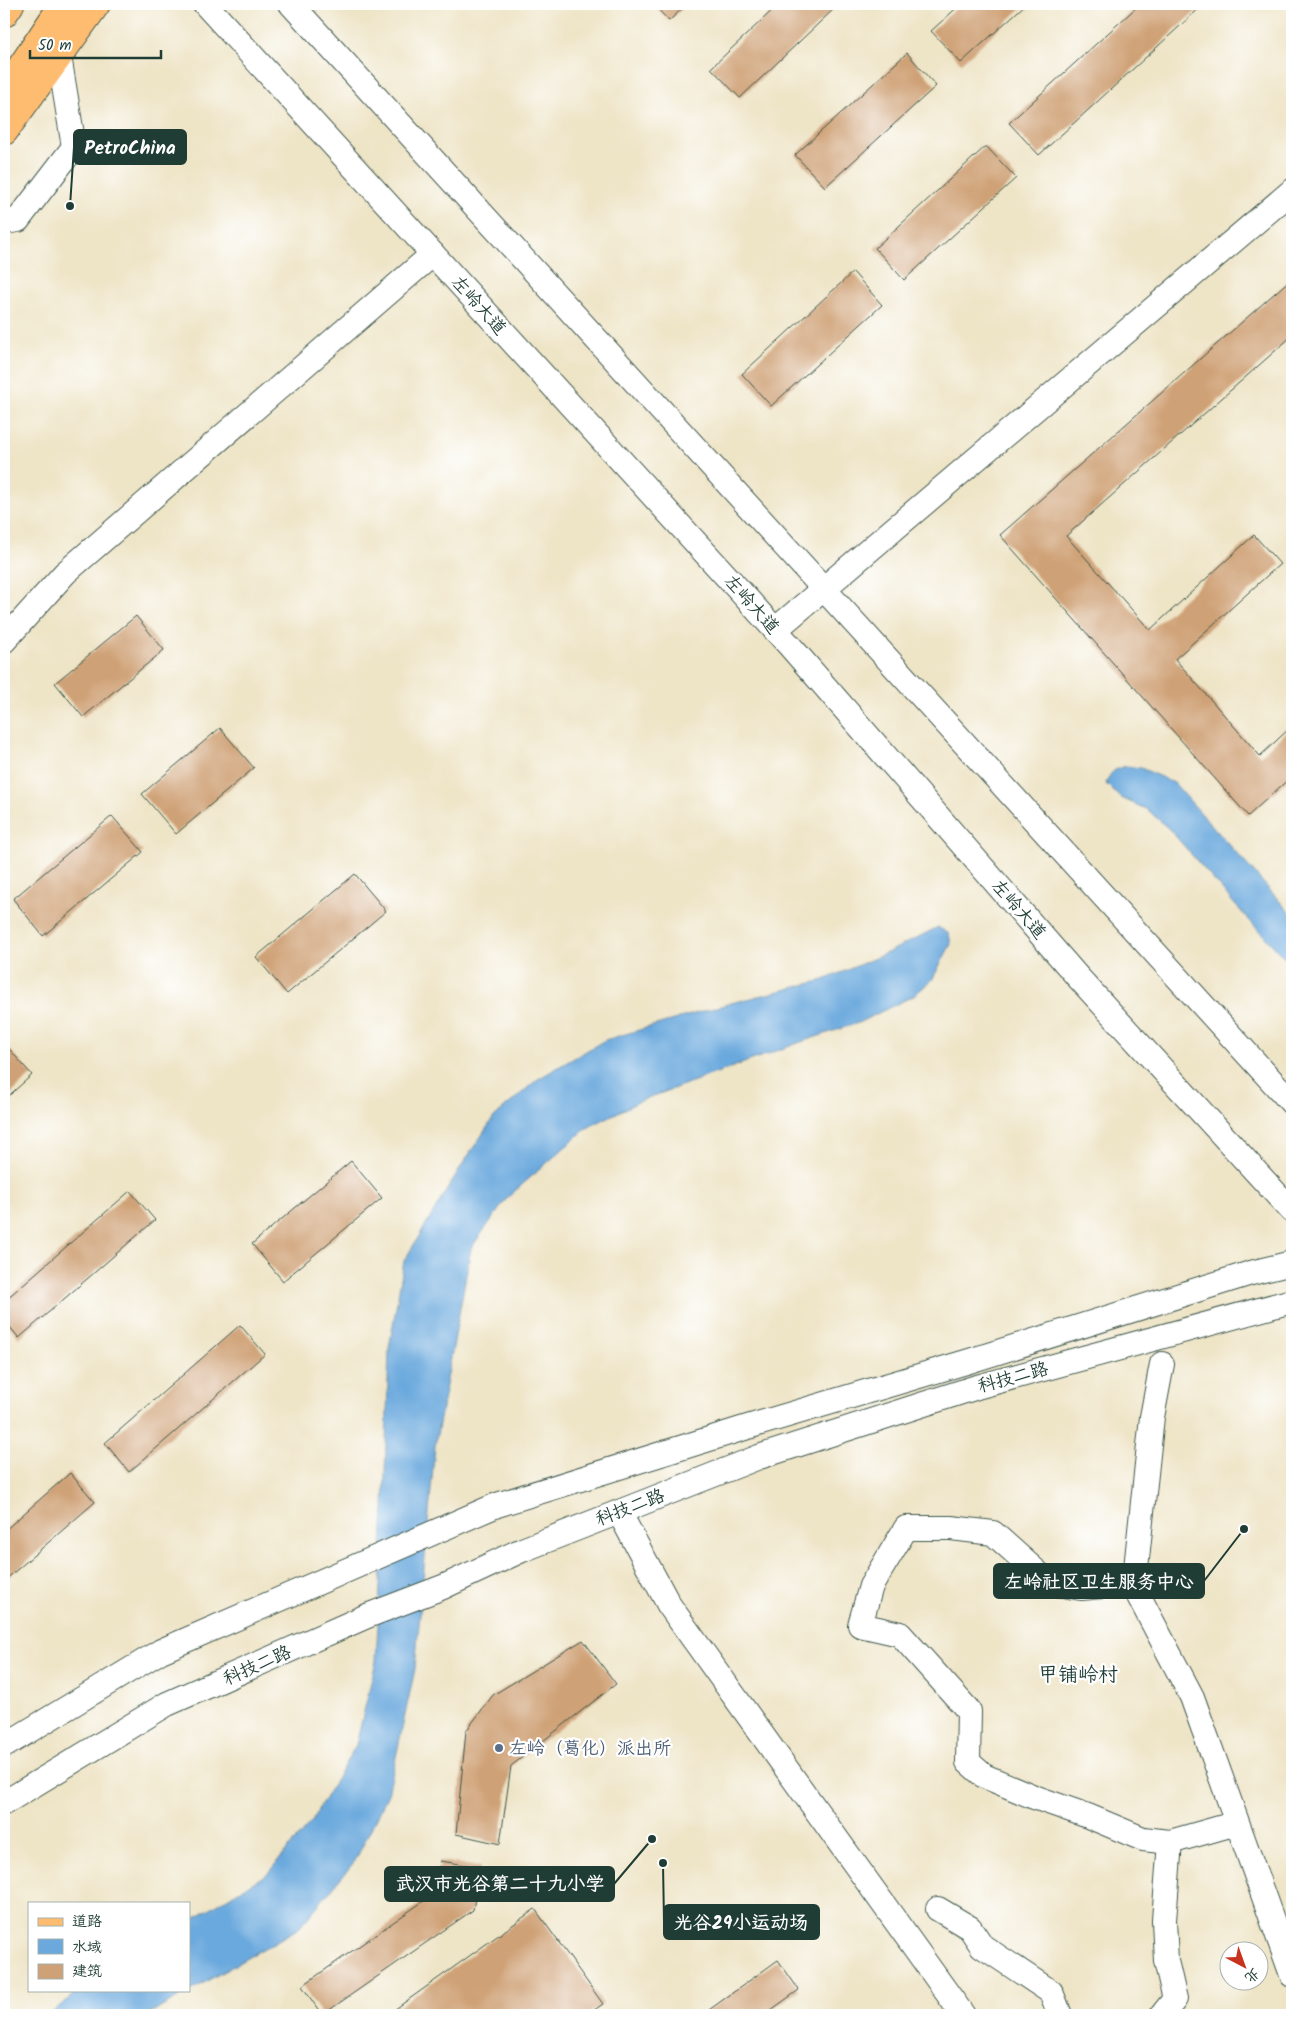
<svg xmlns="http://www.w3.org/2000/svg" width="1296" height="2019" viewBox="0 0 1296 2019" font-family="Kalam,'LXGW WenKai TC',sans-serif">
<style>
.water{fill:#6ba9dd;stroke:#457388}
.building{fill:#cfa176}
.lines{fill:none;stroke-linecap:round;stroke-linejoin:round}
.minor-casing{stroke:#3e564a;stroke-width:26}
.major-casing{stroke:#3e564a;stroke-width:30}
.highway-casing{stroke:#3e564a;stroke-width:30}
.minor{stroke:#fff;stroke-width:24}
.major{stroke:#fdbc6f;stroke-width:28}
.highway{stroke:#fdbc6f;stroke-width:28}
.service-dot{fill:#5c6f8a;stroke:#fff;stroke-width:2}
.labels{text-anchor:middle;stroke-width:4.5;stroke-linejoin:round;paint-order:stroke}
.street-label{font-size:18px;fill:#1f3d34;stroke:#fff}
.service-label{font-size:18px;fill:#4e5e75;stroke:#fff;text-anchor:start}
.quarter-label{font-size:20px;fill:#1f3d34;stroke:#fff}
.leader{fill:none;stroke:#1f3d34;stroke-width:2}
.callout-dot{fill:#1f3d34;stroke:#fff;stroke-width:2}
.callout{fill:#1f3d34;stroke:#1f3d34;stroke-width:2}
.callout-label{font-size:19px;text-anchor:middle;font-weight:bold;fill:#fff}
</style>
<rect width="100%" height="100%" fill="#fff"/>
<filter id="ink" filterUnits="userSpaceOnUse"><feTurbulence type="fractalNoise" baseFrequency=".02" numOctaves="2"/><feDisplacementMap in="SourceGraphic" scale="10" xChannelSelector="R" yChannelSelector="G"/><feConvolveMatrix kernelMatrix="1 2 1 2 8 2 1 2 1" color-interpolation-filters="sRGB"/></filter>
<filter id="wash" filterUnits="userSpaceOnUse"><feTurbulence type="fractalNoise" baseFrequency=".0096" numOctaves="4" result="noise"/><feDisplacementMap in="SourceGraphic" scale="20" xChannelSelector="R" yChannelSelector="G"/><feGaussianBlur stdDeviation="1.12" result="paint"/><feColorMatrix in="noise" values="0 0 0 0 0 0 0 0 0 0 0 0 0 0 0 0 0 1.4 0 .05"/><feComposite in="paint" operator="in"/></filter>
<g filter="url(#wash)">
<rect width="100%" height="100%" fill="#eee4c6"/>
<g class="water">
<path d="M1126,766L1141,768L1174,783L1292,915V966L1237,907L1171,831L1148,810L1119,797L1106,784C1110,772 1114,769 1126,766Z"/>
<polygon points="938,927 949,934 951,944 932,980 913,996 858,1023 801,1042 640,1101 587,1128 508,1197 471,1248 435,1446 415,1669 388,1794 355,1861 299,1928 148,2015 49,2015 79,1990 189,1990 189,1921 267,1874 312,1821 356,1745 376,1661 384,1508 389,1348 404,1261 462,1165 494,1117 538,1079 605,1040 731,1003 824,980 889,952"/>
</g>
<g id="blocks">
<g class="building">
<polygon points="653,4 687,4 669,21"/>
<polygon points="779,4 839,4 740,98 711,68"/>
<polygon points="961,4 1026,4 961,63 931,31"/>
<polygon points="1140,4 1204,4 1039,155 1009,123"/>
<polygon points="907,53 936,86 825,187 795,155"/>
<polygon points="986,146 1016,178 904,280 875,248"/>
<polygon points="853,272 882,305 771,406 742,374"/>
<polygon points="1292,278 1292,336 1066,536 1150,630 1254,535 1280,564 1175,659 1260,756 1292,726 1292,776 1248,816 1000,535"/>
<polygon points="136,616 164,650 83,717 55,683"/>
<polygon points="220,728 254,768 176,834 142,794"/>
<polygon points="112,816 143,852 43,936 13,899"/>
<polygon points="355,874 386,911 287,994 256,957"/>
<polygon points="4,1043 32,1075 4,1100"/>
<polygon points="351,1161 382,1198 283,1281 252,1244"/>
<polygon points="130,1191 155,1220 19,1338 4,1320 4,1301"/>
<polygon points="240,1325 265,1354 129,1472 105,1443"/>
<polygon points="70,1473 95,1502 4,1581 4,1531"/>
<polygon points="583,1640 616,1684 511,1766 500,1844 456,1834 466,1731 493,1695"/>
<polygon points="440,1861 480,1867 473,1910 322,2015 302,1986 435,1893"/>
<polygon points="535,1909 603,2004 587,2015 387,2015"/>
<polygon points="778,1960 799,1990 764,2015 702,2015"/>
</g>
</g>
</g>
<g filter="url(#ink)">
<use href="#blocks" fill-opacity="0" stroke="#3e564a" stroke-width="1"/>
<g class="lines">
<g class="minor-casing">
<g id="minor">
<polyline points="205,4 789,645 1076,975 1292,1211"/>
<polyline points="291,4 1292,1103"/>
<polyline points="4,222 18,220 74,147 59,56"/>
<polyline points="775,630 1292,191"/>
<polyline points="4,641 65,573 433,254"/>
<polyline points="1162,1364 1152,1417 1134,1587 1192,1697 1292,1975"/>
<polyline points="619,1512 669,1605 963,2015"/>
<polyline points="1135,1583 1081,1588 1049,1583 993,1533 951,1528 906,1528 871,1586 860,1625 900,1634 969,1711 968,1762 984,1776 1034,1797 1088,1816 1143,1839 1170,1842 1237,1823"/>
<polyline points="4,1746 161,1651 497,1505 751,1426 966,1362 1251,1273 1292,1263"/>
<polyline points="4,1803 167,1704 367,1616 443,1587 522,1550 619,1512 759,1457 977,1387 1292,1301"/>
<polyline points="938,1909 970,1928 982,1946 1051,1992 1060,2015"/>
<polyline points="1162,2015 1175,1999 1166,1961 1164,1920 1170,1842"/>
</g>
</g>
<g class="major-casing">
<polyline id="major" points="4,131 96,4"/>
</g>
<g class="highway-casing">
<g id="highway">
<polyline points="4,13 10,4"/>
<polyline points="4,93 64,4"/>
</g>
</g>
<use href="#minor" class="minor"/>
<use href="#major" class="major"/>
<use href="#highway" class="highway"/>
</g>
</g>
<circle class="service-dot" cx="499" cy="1748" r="5"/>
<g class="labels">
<g class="street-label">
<text transform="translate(479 305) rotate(48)" y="6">左岭大道</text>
<text transform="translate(752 604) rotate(48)" y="6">左岭大道</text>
<text transform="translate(1019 909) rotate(49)" y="6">左岭大道</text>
<text transform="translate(1013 1377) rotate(-15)" y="6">科技二路</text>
<text transform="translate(630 1507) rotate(-21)" y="6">科技二路</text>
<text transform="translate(257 1665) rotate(-24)" y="6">科技二路</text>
</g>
<g class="service-label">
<text x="509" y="1754">左岭（葛化）派出所</text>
</g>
<g class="quarter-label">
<text x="1078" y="1681">甲铺岭村</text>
</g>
</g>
<path class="leader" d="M70 206L74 147M1244 1529L1204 1581M652 1839L614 1884M663 1863L664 1922"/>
<g class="callout-dot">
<circle cx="70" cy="206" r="5"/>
<circle cx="1244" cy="1529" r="5"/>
<circle cx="652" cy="1839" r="5"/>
<circle cx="663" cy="1863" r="5"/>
</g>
<g class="callout">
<rect x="74" y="130" width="112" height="34" rx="5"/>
<rect x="994" y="1564" width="210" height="34" rx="5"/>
<rect x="385" y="1867" width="229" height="34" rx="5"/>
<rect x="664" y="1905" width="155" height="34" rx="5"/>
</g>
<g class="callout-label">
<text x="130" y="154">PetroChina</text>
<text x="1099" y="1588">左岭社区卫生服务中心</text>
<text x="500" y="1890">武汉市光谷第二十九小学</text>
<text x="741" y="1929">光谷29小运动场</text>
</g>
<rect width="1296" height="2019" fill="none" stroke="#fff" stroke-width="20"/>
<rect x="28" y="1902" width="162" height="90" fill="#ffffff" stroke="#a5b1ae"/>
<rect x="38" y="1918" width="25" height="8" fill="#fdbc6f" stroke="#a5b1ae"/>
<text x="72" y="1926" font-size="15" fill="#1f3d34">道路</text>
<rect x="38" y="1939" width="25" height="15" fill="#6ba9dd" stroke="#a5b1ae"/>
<text x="72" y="1952" font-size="15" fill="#1f3d34">水域</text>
<rect x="38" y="1964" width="25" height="15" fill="#cfa176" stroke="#a5b1ae"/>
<text x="72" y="1976" font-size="15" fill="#1f3d34">建筑</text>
<g transform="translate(1244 1966) rotate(139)"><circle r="24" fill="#ffffff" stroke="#a5b1ae"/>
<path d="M0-4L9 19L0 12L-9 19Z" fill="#c8321e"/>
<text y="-8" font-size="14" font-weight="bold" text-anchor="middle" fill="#1f3d34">北</text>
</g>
<path d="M30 50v8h131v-8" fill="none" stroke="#1f3d34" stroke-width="2.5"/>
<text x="38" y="50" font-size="15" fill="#1f3d34" stroke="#ffffff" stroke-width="4" paint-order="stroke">50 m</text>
</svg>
